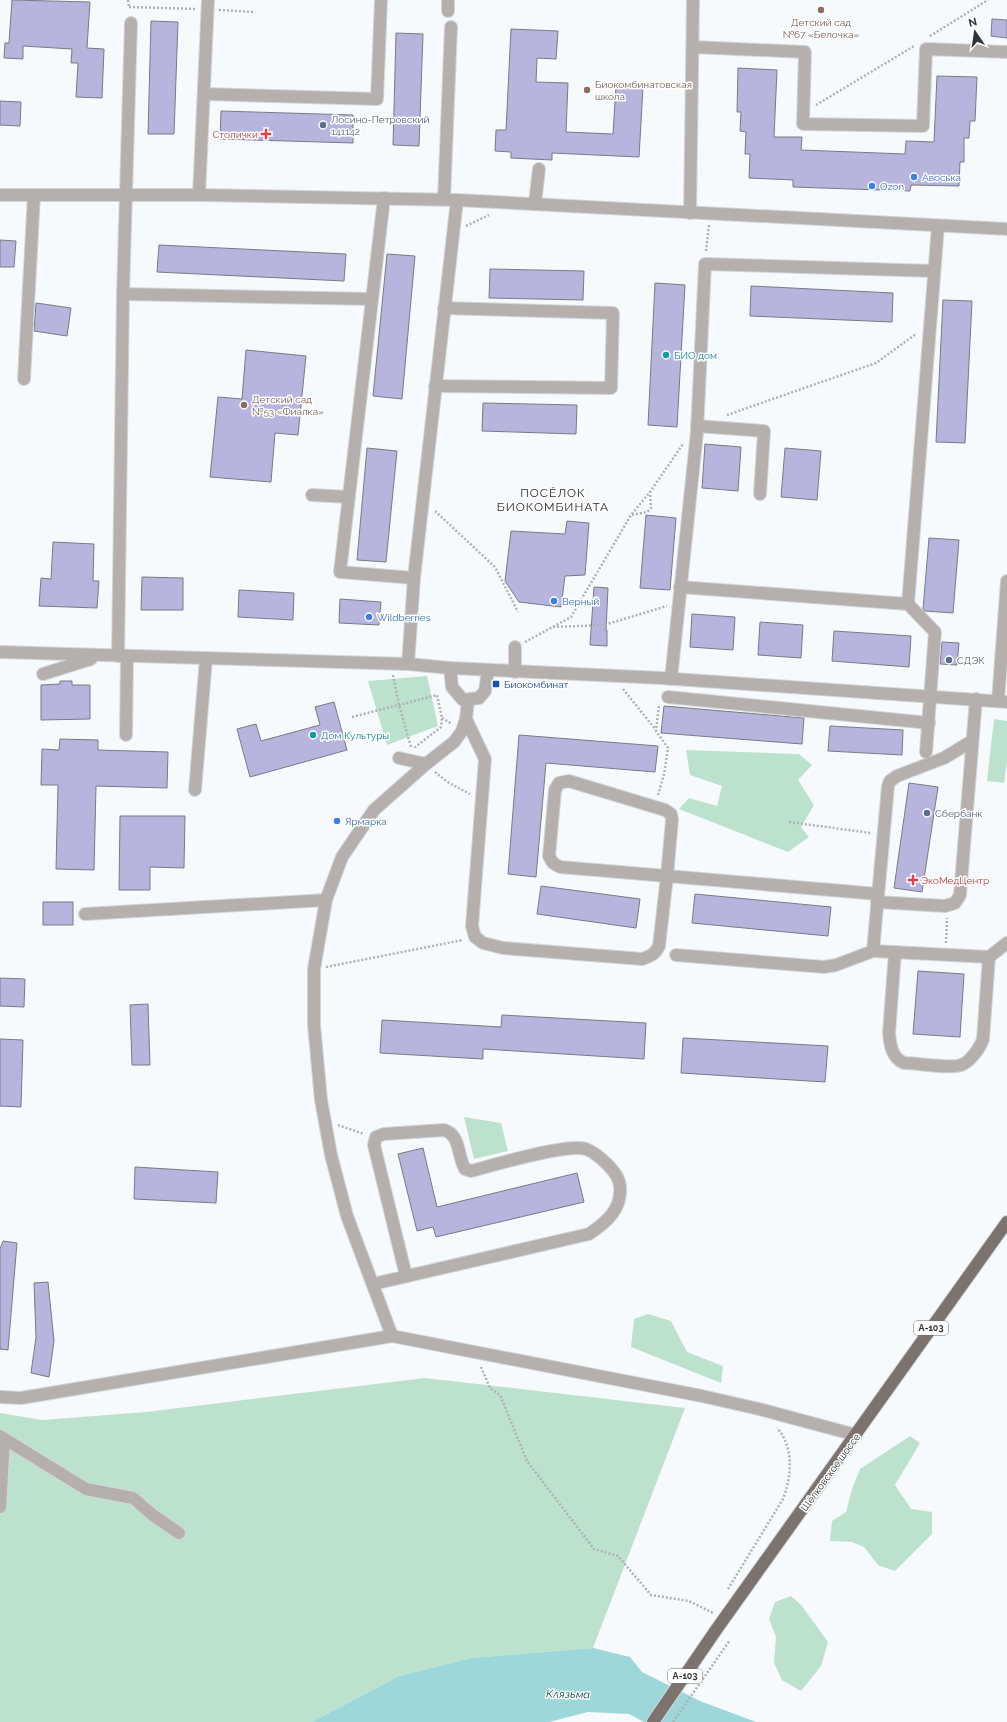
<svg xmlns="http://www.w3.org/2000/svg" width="1007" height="1722" viewBox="0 0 1007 1722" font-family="Raleway,sans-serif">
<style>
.green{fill:#bce2ce}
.water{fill:#9dd7da}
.building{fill:#b7b4de;stroke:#7a7a84}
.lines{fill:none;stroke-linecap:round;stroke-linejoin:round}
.minor-casing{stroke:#d2d6d9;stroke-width:14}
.major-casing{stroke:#d2d6d9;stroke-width:14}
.path{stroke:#aeb2b5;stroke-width:2.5;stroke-dasharray:2 2;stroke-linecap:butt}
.minor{stroke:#b5b0ad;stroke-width:12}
.major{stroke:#7c736e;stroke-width:12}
.education-dot{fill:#8d6e63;stroke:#fff;stroke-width:1.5}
.service-dot{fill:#5c6f8a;stroke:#fff;stroke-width:1.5}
.health-dot{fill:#e0444e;stroke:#fff;stroke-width:1.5}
.shop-dot{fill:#3f7fe0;stroke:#fff;stroke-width:1.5}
.culture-dot{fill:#0f9aa8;stroke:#fff;stroke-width:1.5}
.transit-dot{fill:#1a4fb4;stroke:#fff;stroke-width:1.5}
.labels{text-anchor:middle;stroke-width:3;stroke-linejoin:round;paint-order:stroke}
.shield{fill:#fff;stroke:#6e7173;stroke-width:1}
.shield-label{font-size:9px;font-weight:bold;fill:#303437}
.education-label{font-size:10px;fill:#785e54;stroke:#fff;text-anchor:start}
.service-label{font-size:10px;fill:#4e5e75;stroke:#fff;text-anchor:start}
.health-label{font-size:10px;fill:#be3a42;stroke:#fff;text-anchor:end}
.shop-label{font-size:10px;fill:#366cbe;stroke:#fff;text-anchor:start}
.culture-label{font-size:10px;fill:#0d838f;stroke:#fff;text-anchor:start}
.transit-label{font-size:10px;fill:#164399;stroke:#fff;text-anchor:start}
.street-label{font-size:10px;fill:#303437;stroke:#fff}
.water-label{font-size:11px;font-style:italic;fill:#084042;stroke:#fff}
.quarter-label{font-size:12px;letter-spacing:1px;fill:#252c33;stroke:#fff}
</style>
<rect width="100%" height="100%" fill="#f6fafd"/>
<g class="green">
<polygon points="427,676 438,726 387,745 368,681"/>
<polygon points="994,719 1007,721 1007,762 1004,783 987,781"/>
<polygon points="686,750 799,754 812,765 798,780 814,805 801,827 809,837 788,852 679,809 689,798 717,806 722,786 690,775"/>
<polygon points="464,1117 501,1123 508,1151 474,1159"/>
<polygon points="648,1314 671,1321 687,1352 723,1366 721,1383 631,1347 634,1319"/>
<polygon points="425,1378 685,1408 593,1648 471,1658 399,1676 312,1722 0,1722 0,1413 42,1420 146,1412"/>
<polygon points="910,1436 920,1443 895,1485 911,1509 932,1512 932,1534 895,1571 878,1565 864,1547 852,1542 830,1541 832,1521 846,1512 852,1489 860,1469"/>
<polygon points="791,1596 802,1606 828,1642 821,1666 801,1691 782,1680 774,1663 776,1637 769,1619 775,1602"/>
</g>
<polygon class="water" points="593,1648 630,1657 642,1672 700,1701 756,1722 644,1722 629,1714 588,1712 549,1722 312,1722 399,1676 471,1658"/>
<g class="building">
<polygon points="12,0 90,2 87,48 104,49 102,98 76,97 78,63 71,63 72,49 23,46 23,59 4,58 5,43 9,43"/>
<polygon points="992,19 1007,20 1007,38 991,36"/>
<polygon points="151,21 178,22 174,134 148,134"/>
<polygon points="511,29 558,31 556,59 537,58 536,82 568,83 566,132 613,134 616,86 643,87 639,157 552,153 552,160 511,158 511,152 495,151 496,130 506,130"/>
<polygon points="396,33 423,34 419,146 393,145"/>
<polygon points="738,68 777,70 774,137 802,137 801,150 905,154 906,141 934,142 937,76 977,77 975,121 970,121 969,138 964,138 964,162 960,162 959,186 911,185 910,191 793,187 793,180 749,178 750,154 745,154 746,132 740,131 741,112 737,112"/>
<polygon points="0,101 21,102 20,126 0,125"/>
<polygon points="221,111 353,115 353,143 220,139"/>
<polygon points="0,240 16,241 14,267 0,267"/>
<polygon points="159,245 346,254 344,281 157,272"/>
<polygon points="387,254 415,256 402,399 373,396"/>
<polygon points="490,269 584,271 583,300 489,298"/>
<polygon points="655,283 685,285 677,427 648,425"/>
<polygon points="751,286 893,293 892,322 750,316"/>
<polygon points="943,300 972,301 965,443 936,442"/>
<polygon points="36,303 71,308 67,336 34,331"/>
<polygon points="246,350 306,356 298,435 275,433 271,482 210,477 218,397 242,399"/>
<polygon points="483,403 577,405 576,434 482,431"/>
<polygon points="705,444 741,447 738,491 702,488"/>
<polygon points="367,448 397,451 386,562 357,560"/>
<polygon points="785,448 821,451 817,500 781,497"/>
<polygon points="646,515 676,518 670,590 640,588"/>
<polygon points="567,521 589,523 585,575 565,576 561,607 519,602 505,581 511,531 565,534"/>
<polygon points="929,538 959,540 953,613 925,611 923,609"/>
<polygon points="53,542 94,544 93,581 99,581 97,608 39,606 41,578 51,579"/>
<polygon points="142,577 183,578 183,610 141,610"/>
<polygon points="594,587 608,588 606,630 607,630 607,646 590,645"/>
<polygon points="239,590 294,593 293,620 238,617"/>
<polygon points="340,599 381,602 379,625 339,623"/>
<polygon points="692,614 735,617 733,650 690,647"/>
<polygon points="760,622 803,625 801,658 758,655"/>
<polygon points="834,631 911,636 909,667 832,661"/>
<polygon points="942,642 959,643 957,665 940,664"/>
<polygon points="60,681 72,681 72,685 90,685 90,719 41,720 41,685 60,684"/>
<polygon points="334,702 347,750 250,777 237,729 256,724 261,741 320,725 315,707"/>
<polygon points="664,706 804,718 802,744 661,733"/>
<polygon points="830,726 903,730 902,755 828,751"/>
<polygon points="519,735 658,746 655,772 546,763 536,877 508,874"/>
<polygon points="60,739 98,740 98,750 168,752 167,788 96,786 94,870 56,869 58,785 41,785 42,749 59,750"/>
<polygon points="909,783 938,787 922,892 894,888"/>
<polygon points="120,816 185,816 184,868 150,867 150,890 119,890"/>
<polygon points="541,886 640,899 636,928 537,914"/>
<polygon points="695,894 831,907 828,936 692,923"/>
<rect x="43" y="902" width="30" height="23"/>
<polygon points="918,971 964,974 960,1037 913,1034"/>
<polygon points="0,978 25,979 24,1007 0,1006"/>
<polygon points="148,1004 150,1065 132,1065 130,1005"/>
<polygon points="502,1015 646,1023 644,1059 483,1049 483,1059 380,1053 382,1020 501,1027"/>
<polygon points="683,1038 828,1046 825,1082 681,1073"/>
<polygon points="0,1039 23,1040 21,1107 0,1106"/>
<polygon points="423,1148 437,1207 577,1173 584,1202 436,1237 433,1227 417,1231 398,1154"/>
<polygon points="135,1167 218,1172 216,1203 134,1199"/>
<polygon points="3,1241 17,1243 8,1350 0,1349 0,1249"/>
<polygon points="48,1282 54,1341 49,1377 31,1373 36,1337 34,1283"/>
</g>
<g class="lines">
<g class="minor-casing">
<g id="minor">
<polyline points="448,11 448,0"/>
<polyline points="693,47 805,52 803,124 923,126 926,49 1007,52"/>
<polyline points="205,94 377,99 381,0"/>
<polyline points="0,195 199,195 457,200 1007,229"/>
<polyline points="199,195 208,0"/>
<polyline points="384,198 340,572 414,578"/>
<polyline points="444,199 451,27"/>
<polyline points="535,203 539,169"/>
<polyline points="690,213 693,0"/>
<polyline points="123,294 372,299"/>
<polyline points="24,379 34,195"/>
<polyline points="435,386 611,388 613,313 444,308"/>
<polyline points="697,426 764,431 760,494"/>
<polyline points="312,495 349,497"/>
<polyline points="680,587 908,604 935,632 926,752"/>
<polyline points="908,604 938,226"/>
<polyline points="0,652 408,664 450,668 661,678 1007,702"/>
<polyline points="118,656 123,294 131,23"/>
<polyline points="408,664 414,578 457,200"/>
<polyline points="450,668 452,687 463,700 479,698 485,691 488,670"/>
<polyline points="515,672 515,647"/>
<polyline points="43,674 91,659"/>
<polyline points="671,679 697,432 705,264 934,271"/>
<polyline points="668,697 929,723"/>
<polyline points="998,701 1007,581"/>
<path d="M466,719L485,759L472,926L475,937L483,943L503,948L642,959C651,956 655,954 659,946L667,876L560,867L553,863L549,856L555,790L559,783L569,781L665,810L671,814L672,820L667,876L878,894"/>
<polyline points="126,735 127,656"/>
<polyline points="399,758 426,764"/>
<polyline points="195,790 206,659"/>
<polyline points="877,902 945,906 955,903 960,895 976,699"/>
<polyline points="85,914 326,900"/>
<polyline points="873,951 989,957 1007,943"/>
<path d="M895,952L889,1033C890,1045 892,1058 904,1063C917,1063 951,1069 961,1065C970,1062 980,1048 983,1039L989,957"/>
<polyline points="676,955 824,967 836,965 873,951 888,786 890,781 897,776 944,758 972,741"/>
<path d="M373,1284L589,1234C607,1222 622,1209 620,1186C619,1177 614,1171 608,1165C602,1159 594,1152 586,1149C567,1143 494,1165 471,1171L465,1169C457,1156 461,1135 444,1130L384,1134L376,1137L374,1145L406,1276"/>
<polyline points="392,1336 347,1216 331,1155 321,1100 314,1025 314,969 326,900 342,857 374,810 426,764 454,742 462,731 466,719 468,700"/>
<polyline points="0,1397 21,1398 392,1336 702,1396 759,1409 856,1435"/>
<polyline points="0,1436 86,1489 133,1498 154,1516 179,1533"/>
<polyline points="0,1507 4,1439"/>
</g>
</g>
<g class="major-casing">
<polyline id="major" points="653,1722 716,1630 1007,1222"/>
</g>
<g class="path">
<polyline points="128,0 129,7"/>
<polyline points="129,7 196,9"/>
<polyline points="219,10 253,12"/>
<polyline points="930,36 988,0"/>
<polyline points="816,105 914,46"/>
<polyline points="466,226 489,215"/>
<polyline points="706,251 709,225"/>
<polyline points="727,415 876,363 916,334"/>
<polyline points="435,511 495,567 518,612"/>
<polyline points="632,515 647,512 651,508 650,492"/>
<polyline points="553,627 604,625 667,606"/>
<polyline points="525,642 571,617 631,515 650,492 683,444"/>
<polyline points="393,675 399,705 411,747"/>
<polyline points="623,689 656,730"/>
<polyline points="352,717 437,695 442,718 441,727 414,748"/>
<polyline points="442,718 452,724"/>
<polyline points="435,772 449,783 470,794"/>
<polyline points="658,795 664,774 668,748 656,731 659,704"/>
<polyline points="789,822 871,833"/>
<polyline points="946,943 947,918"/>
<polyline points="326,967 463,940"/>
<polyline points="338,1125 364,1134"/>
<polyline points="481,1367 490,1388 500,1395 527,1461 594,1549 618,1556 651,1595 689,1601 713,1613"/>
<path d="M728,1589L783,1499C792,1476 794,1447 777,1428"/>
<polyline points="673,1722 730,1640"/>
</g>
<use href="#minor" class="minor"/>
<use href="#major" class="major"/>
</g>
<g class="education-dot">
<circle cx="821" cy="10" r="4"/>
<circle cx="587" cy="90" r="4"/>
<circle cx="244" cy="405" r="4"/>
</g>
<g class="service-dot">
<circle cx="323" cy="125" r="4"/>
<circle cx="949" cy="660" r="4"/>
<circle cx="927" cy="813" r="4"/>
</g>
<g class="health-dot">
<path d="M264 128h4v4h4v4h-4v4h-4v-4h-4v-4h4z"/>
<path d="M911 874h4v4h4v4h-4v4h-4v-4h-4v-4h4z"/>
</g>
<g class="shop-dot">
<circle cx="914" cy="177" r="4"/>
<circle cx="872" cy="186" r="4"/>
<circle cx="554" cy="601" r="4"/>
<circle cx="369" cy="617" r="4"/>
<circle cx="337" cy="821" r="4"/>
</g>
<g class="culture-dot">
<circle cx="666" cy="355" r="4"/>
<circle cx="313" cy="735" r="4"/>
</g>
<rect class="transit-dot" x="492" y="680" width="8" height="8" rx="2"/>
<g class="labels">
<g class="shield">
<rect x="914" y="1321" width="34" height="14" rx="3"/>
<rect x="668" y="1669" width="34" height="14" rx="3"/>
</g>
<g class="shield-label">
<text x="931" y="1331">А-103</text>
<text x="685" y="1679">А-103</text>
</g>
<g class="education-label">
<text x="821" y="26" text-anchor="middle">Детский сад<tspan x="821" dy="12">№67 «Белочка»</tspan></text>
<text x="595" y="88">Биокомбинатовская<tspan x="595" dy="12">школа</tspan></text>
<text x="252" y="403">Детский сад<tspan x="252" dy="12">№53 «Фиалка»</tspan></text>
</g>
<g class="service-label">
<text x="331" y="123">Лосино-Петровский<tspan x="331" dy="12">141142</tspan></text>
<text x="957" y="664">СДЭК</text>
<text x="935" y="817">Сбербанк</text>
</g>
<g class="health-label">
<text x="258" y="138">Столички</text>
<text x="921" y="884" text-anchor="start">ЭкоМедЦентр</text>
</g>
<g class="shop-label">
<text x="922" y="181">Авоська</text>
<text x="880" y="190">Ozon</text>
<text x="562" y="605">Верный</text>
<text x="377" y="621">Wildberries</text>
<text x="345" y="825">Ярмарка</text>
</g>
<g class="culture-label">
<text x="674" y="359">БИО дом</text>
<text x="321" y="739">Дом Культуры</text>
</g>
<g class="transit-label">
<text x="504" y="688">Биокомбинат</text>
</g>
<g class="street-label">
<text transform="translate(830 1472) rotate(-54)" y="4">Щёлковское шоссе</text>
</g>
<g class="water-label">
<text transform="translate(568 1694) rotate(1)" y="4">Клязьма</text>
</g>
<g class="quarter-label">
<text x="553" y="497">ПОСЁЛОК<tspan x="553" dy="14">БИОКОМБИНАТА</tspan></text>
</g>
</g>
<g transform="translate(975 32) rotate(347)" stroke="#ffffff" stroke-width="3" paint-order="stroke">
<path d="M0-3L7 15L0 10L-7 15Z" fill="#303437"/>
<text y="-6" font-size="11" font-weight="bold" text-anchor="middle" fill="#303437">N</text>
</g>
</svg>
